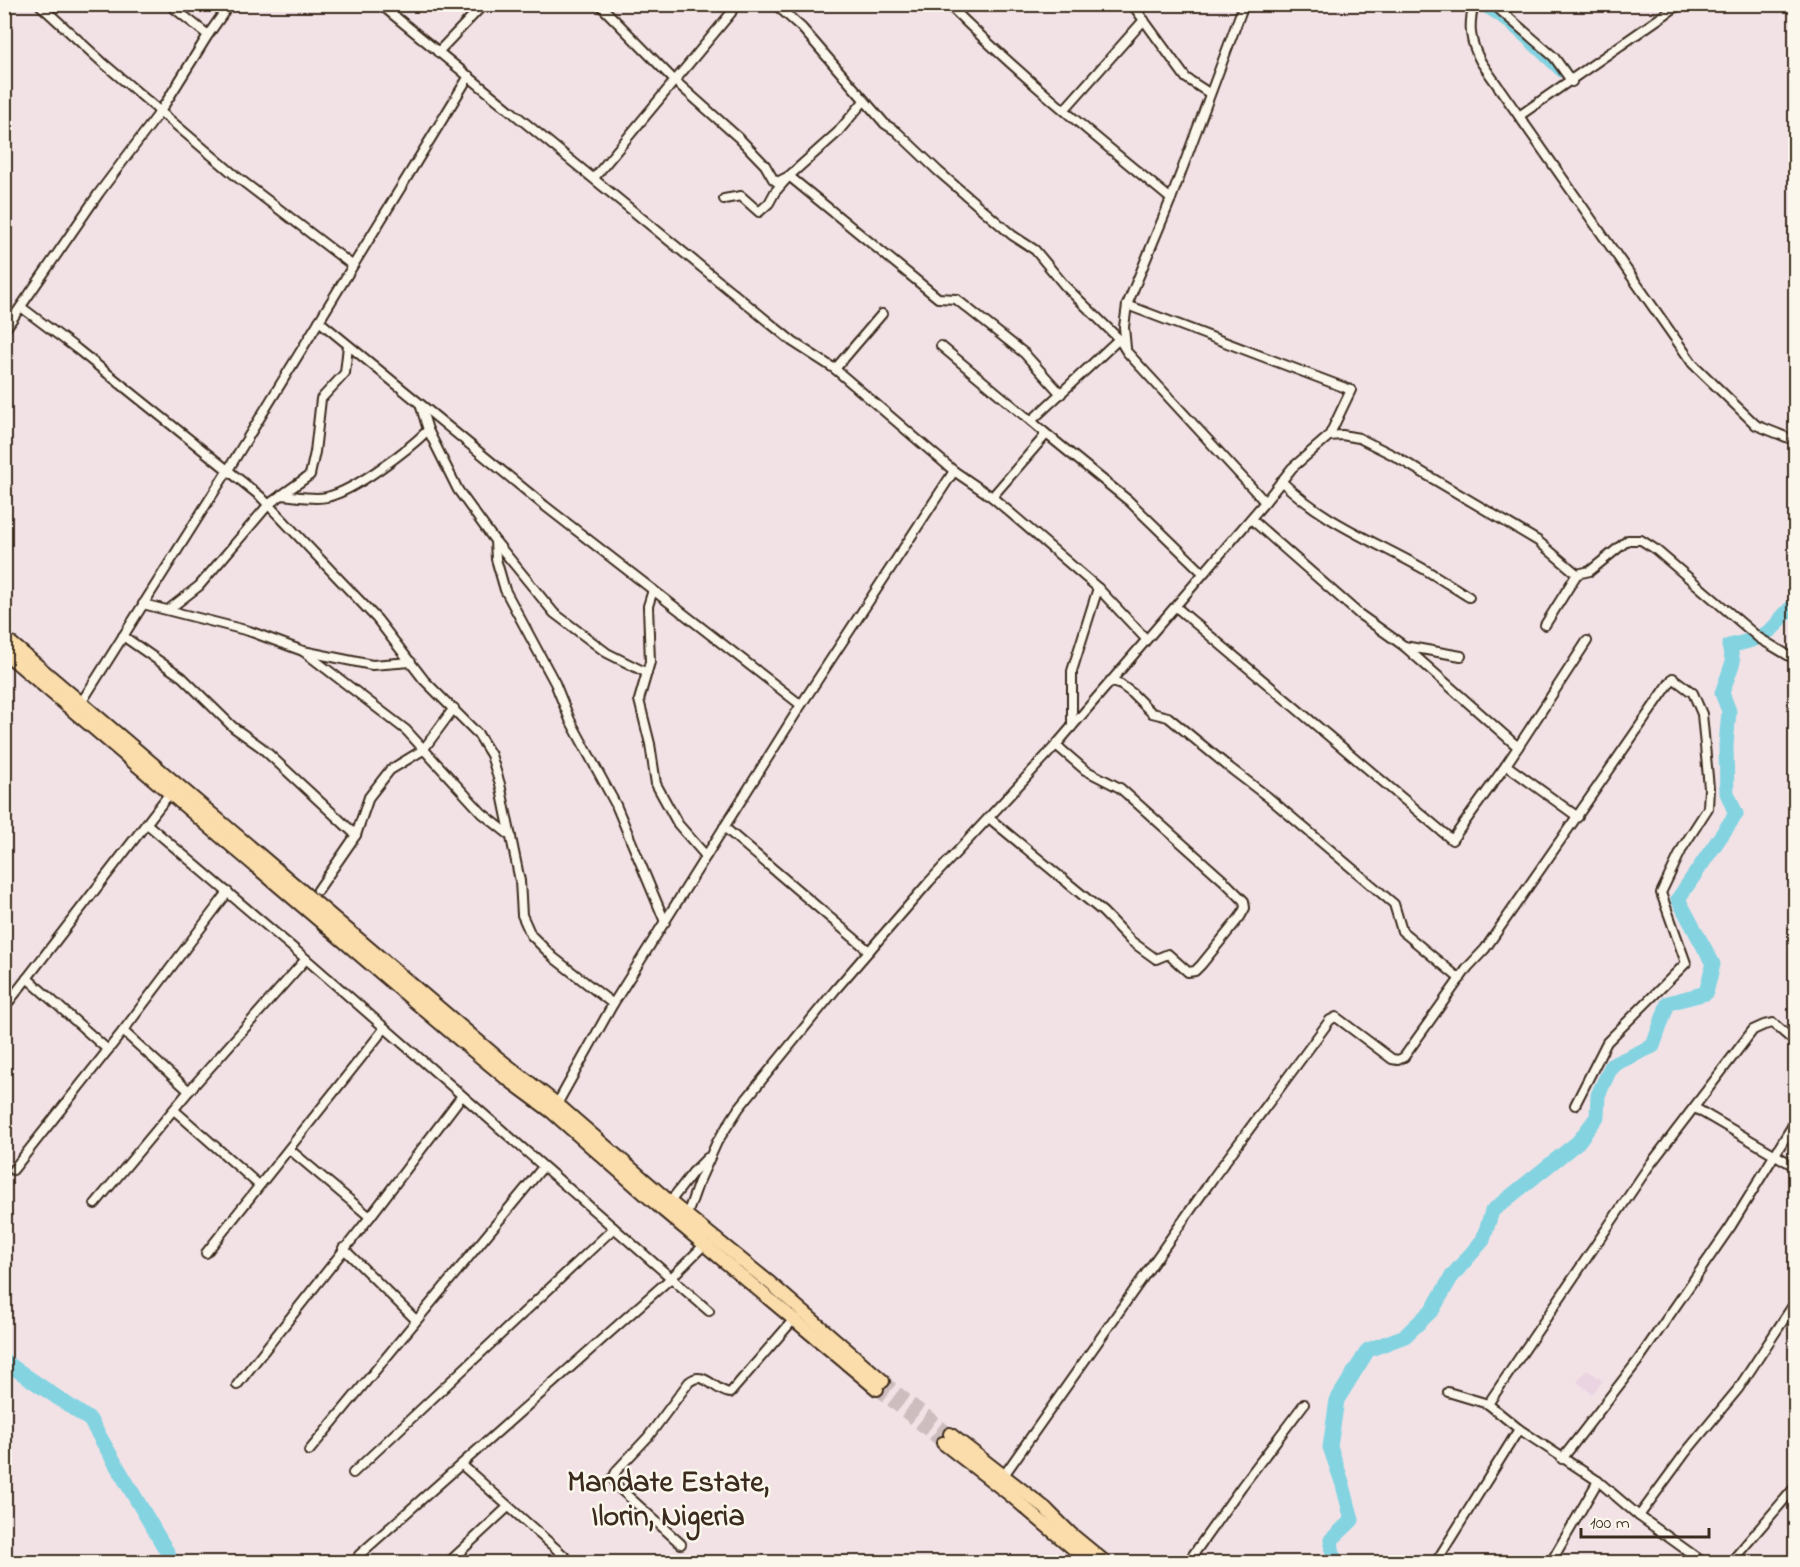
<svg xmlns="http://www.w3.org/2000/svg" width="1800" height="1567" viewBox="0 0 1800 1567" font-family="'Indie Flower',sans-serif">
<style>
.built{fill:#ebd4e2}
.lines{fill:none;stroke-linecap:round;stroke-linejoin:round}
.river{stroke:#84d3e1;stroke-width:15}
.primary-tunnel{stroke:#cdbdbe;stroke-width:12;stroke-dasharray:12 6;stroke-linecap:butt}
.minor-casing{stroke:#3b2a1e;stroke-width:12}
.primary-casing{stroke:#3b2a1e;stroke-width:16}
.minor{stroke:#fbf7ec;stroke-width:8}
.primary{stroke:#fbddab;stroke-width:12}
.labels{text-anchor:middle;stroke-width:5;stroke-linejoin:round;paint-order:stroke}
.district-label{font-size:30px;font-weight:bold;fill:#3b2a1e;stroke:#fbf7ec}
</style>
<rect width="100%" height="100%" fill="#f2e2e6"/>
<filter id="ink" filterUnits="userSpaceOnUse"><feTurbulence type="fractalNoise" baseFrequency=".0167" numOctaves="2"/><feDisplacementMap in="SourceGraphic" scale="12" xChannelSelector="R" yChannelSelector="G"/><feConvolveMatrix kernelMatrix="1 2 1 2 8 2 1 2 1" color-interpolation-filters="sRGB"/></filter>
<g filter="url(#ink)">
<polygon class="built" points="1587,1369 1603,1381 1592,1394 1577,1382"/>
<g class="lines">
<g class="river">
<path d="M1481,4C1502,10 1545,54 1562,70"/>
<polyline points="4,1361 90,1420 173,1562"/>
<path d="M1334,1562L1331,1540L1352,1520L1343,1485L1330,1447L1337,1400L1368,1350L1405,1336L1433,1309L1452,1276L1483,1240L1492,1211L1578,1142L1597,1117L1598,1095L1612,1065L1653,1046L1668,1003L1706,993L1713,964L1678,899L1736,814L1727,793L1726,745L1729,711L1722,693L1733,662L1729,646C1746,642 1763,639 1776,625C1783,617 1786,610 1796,605"/>
</g>
<g class="primary-tunnel">
<polyline points="883,1381 950,1434"/>
<polyline points="877,1389 943,1443"/>
</g>
<g class="minor-casing">
<g id="minor">
<polyline points="39,4 102,62 237,177 352,265"/>
<polyline points="169,4 208,35"/>
<polyline points="380,4 793,342 835,369 954,471 992,497 1098,588 1146,639"/>
<polyline points="599,4 674,80 739,138 765,165 773,179 777,182 789,176 938,298 956,299 1024,353 1061,394"/>
<path d="M948,4C1018,74 1094,136 1171,199"/>
<polyline points="1132,4 1186,78 1209,93"/>
<path d="M1474,4C1468,26 1470,42 1481,62L1693,364L1756,425L1796,441"/>
<polyline points="1493,4 1554,57 1572,82"/>
<polyline points="438,52 484,4"/>
<polyline points="1064,110 1144,20"/>
<polyline points="1519,116 1680,4"/>
<polyline points="594,178 731,13 735,4"/>
<polyline points="724,199 741,196 759,212 769,203 775,192 789,176 837,133 864,101"/>
<polyline points="1127,305 1351,390 1329,436"/>
<polyline points="21,307 77,349 260,496 377,619 424,680 478,734 491,755 500,784 520,881 522,915 531,935 554,958 613,1004"/>
<polyline points="319,321 545,506 801,705"/>
<polyline points="4,331 99,193 160,112 208,35 230,4"/>
<polyline points="941,346 1031,421"/>
<polyline points="1126,348 1124,327 1127,305 1171,199 1244,4"/>
<polyline points="835,369 882,314"/>
<polyline points="428,430 458,490 495,541 496,559 505,590 555,683 570,720 616,805 665,922"/>
<polyline points="1044,432 1129,501 1203,573"/>
<path d="M1281,481C1325,523 1370,539 1422,568C1438,577 1453,587 1469,597"/>
<path d="M281,495C295,496 314,500 327,497C354,491 408,450 428,430L421,407"/>
<polyline points="992,497 1044,437 1044,432 1031,421 1119,339"/>
<polyline points="1265,502 1292,468 1329,436 1342,435 1359,438 1393,455 1538,541 1577,574 1590,571 1628,540 1641,540 1655,549 1759,638 1796,660"/>
<polyline points="1251,519 1359,614 1404,646 1461,656"/>
<polyline points="496,542 554,613 607,653 647,673"/>
<polyline points="653,590 648,606 650,662 639,700 650,744 656,784 678,824 706,856"/>
<polyline points="143,604 249,631 303,651 372,665 411,662"/>
<polyline points="1176,607 1452,840 1506,765"/>
<polyline points="168,610 199,586 269,504 310,475 315,452 321,399 345,373 348,346"/>
<polyline points="1545,625 1577,574"/>
<polyline points="123,636 182,677 233,727 261,747 356,835 318,890"/>
<polyline points="1404,646 1518,747 1506,765 1578,817"/>
<polyline points="303,651 406,730 482,813 511,836"/>
<polyline points="1110,681 1121,685 1132,693 1152,713 1168,717 1230,768 1268,797 1394,904 1402,931 1460,979"/>
<polyline points="81,703 228,470 469,76"/>
<polyline points="1072,726 1072,671 1098,588"/>
<polyline points="1518,747 1587,641"/>
<polyline points="989,818 1103,912 1131,941 1156,959 1168,954 1188,972 1195,971 1201,965 1240,917 1245,908 1244,901 1224,881 1120,788 1085,770 1056,745"/>
<polyline points="147,824 306,959 709,1311"/>
<polyline points="724,827 869,951"/>
<polyline points="356,835 369,797 390,770 423,750 454,708"/>
<polyline points="27,978 108,1050"/>
<polyline points="4,1008 170,793"/>
<polyline points="123,1031 189,1091"/>
<polyline points="556,1106 613,1004 801,705 954,471"/>
<polyline points="1695,1108 1796,1167"/>
<polyline points="174,1110 259,1185"/>
<polyline points="289,1149 370,1217"/>
<polyline points="13,1170 123,1031 228,892"/>
<polyline points="669,1203 693,1172 707,1158"/>
<polyline points="95,1204 189,1091 306,959"/>
<polyline points="687,1215 698,1184 717,1142 739,1108 765,1076 836,989 929,882 1056,745 1265,502 1127,352 1119,339 1065,286 1035,250 1012,235 938,171 896,131 885,124 802,28 775,4"/>
<polyline points="343,1248 416,1320"/>
<polyline points="206,1253 384,1029"/>
<polyline points="237,1385 370,1217 461,1097"/>
<polyline points="1448,1392 1488,1404 1519,1429 1598,1481 1639,1516 1703,1562"/>
<polyline points="1488,1404 1649,1166 1753,1030 1764,1025 1773,1023 1796,1043"/>
<polyline points="309,1451 543,1167"/>
<polyline points="1562,1459 1637,1362 1731,1226 1796,1120"/>
<polyline points="462,1465 571,1562"/>
<polyline points="353,1473 614,1228"/>
<polyline points="1002,1478 1213,1178 1330,1020 1336,1017 1392,1059 1398,1060 1404,1057 1468,967 1485,949 1673,678 1693,693 1702,714 1709,788 1708,808 1683,847 1661,893 1686,963 1607,1042 1575,1105"/>
<polyline points="1639,1516 1686,1452 1738,1389 1796,1301"/>
<path d="M681,1544L618,1487L613,1478L617,1470L648,1437L689,1382C704,1369 714,1391 730,1393L794,1319"/>
<polyline points="359,1555 671,1278 704,1245"/>
<polyline points="449,1562 508,1507"/>
<polyline points="1188,1562 1242,1486 1304,1404"/>
<polyline points="1436,1562 1519,1429"/>
<polyline points="1551,1562 1598,1481"/>
<polyline points="1731,1562 1796,1486"/>
</g>
</g>
<g class="primary-casing">
<g id="primary">
<polyline points="4,637 498,1058 557,1104 670,1202 770,1283 883,1381"/>
<polyline points="4,652 455,1036 506,1078 552,1112 663,1210 877,1389"/>
<polyline points="950,1434 1045,1508 1071,1534 1105,1562"/>
<polyline points="943,1443 1009,1494 1089,1562"/>
</g>
</g>
<use href="#minor" class="minor"/>
<use href="#primary" class="primary"/>
</g>
</g>
<g class="labels">
<g class="district-label">
<text x="668" y="1491">Mandate Estate,<tspan x="668" dy="34">Ilorin, Nigeria</tspan></text>
</g>
</g>
<rect width="1800" height="1567" fill="none" stroke="#fbf7ec" stroke-width="24"/>
<rect x="12" y="12" width="1776" height="1543" fill="none" stroke="#3b2a1e" stroke-width="2" filter="url(#ink)"/>
<path d="M1581 1528v9h128v-9" fill="none" stroke="#3b2a1e" stroke-width="3"/>
<text x="1590" y="1528" font-size="18" fill="#3b2a1e" stroke="#fbf7ec" stroke-width="4.5" paint-order="stroke">100 m</text>
</svg>
